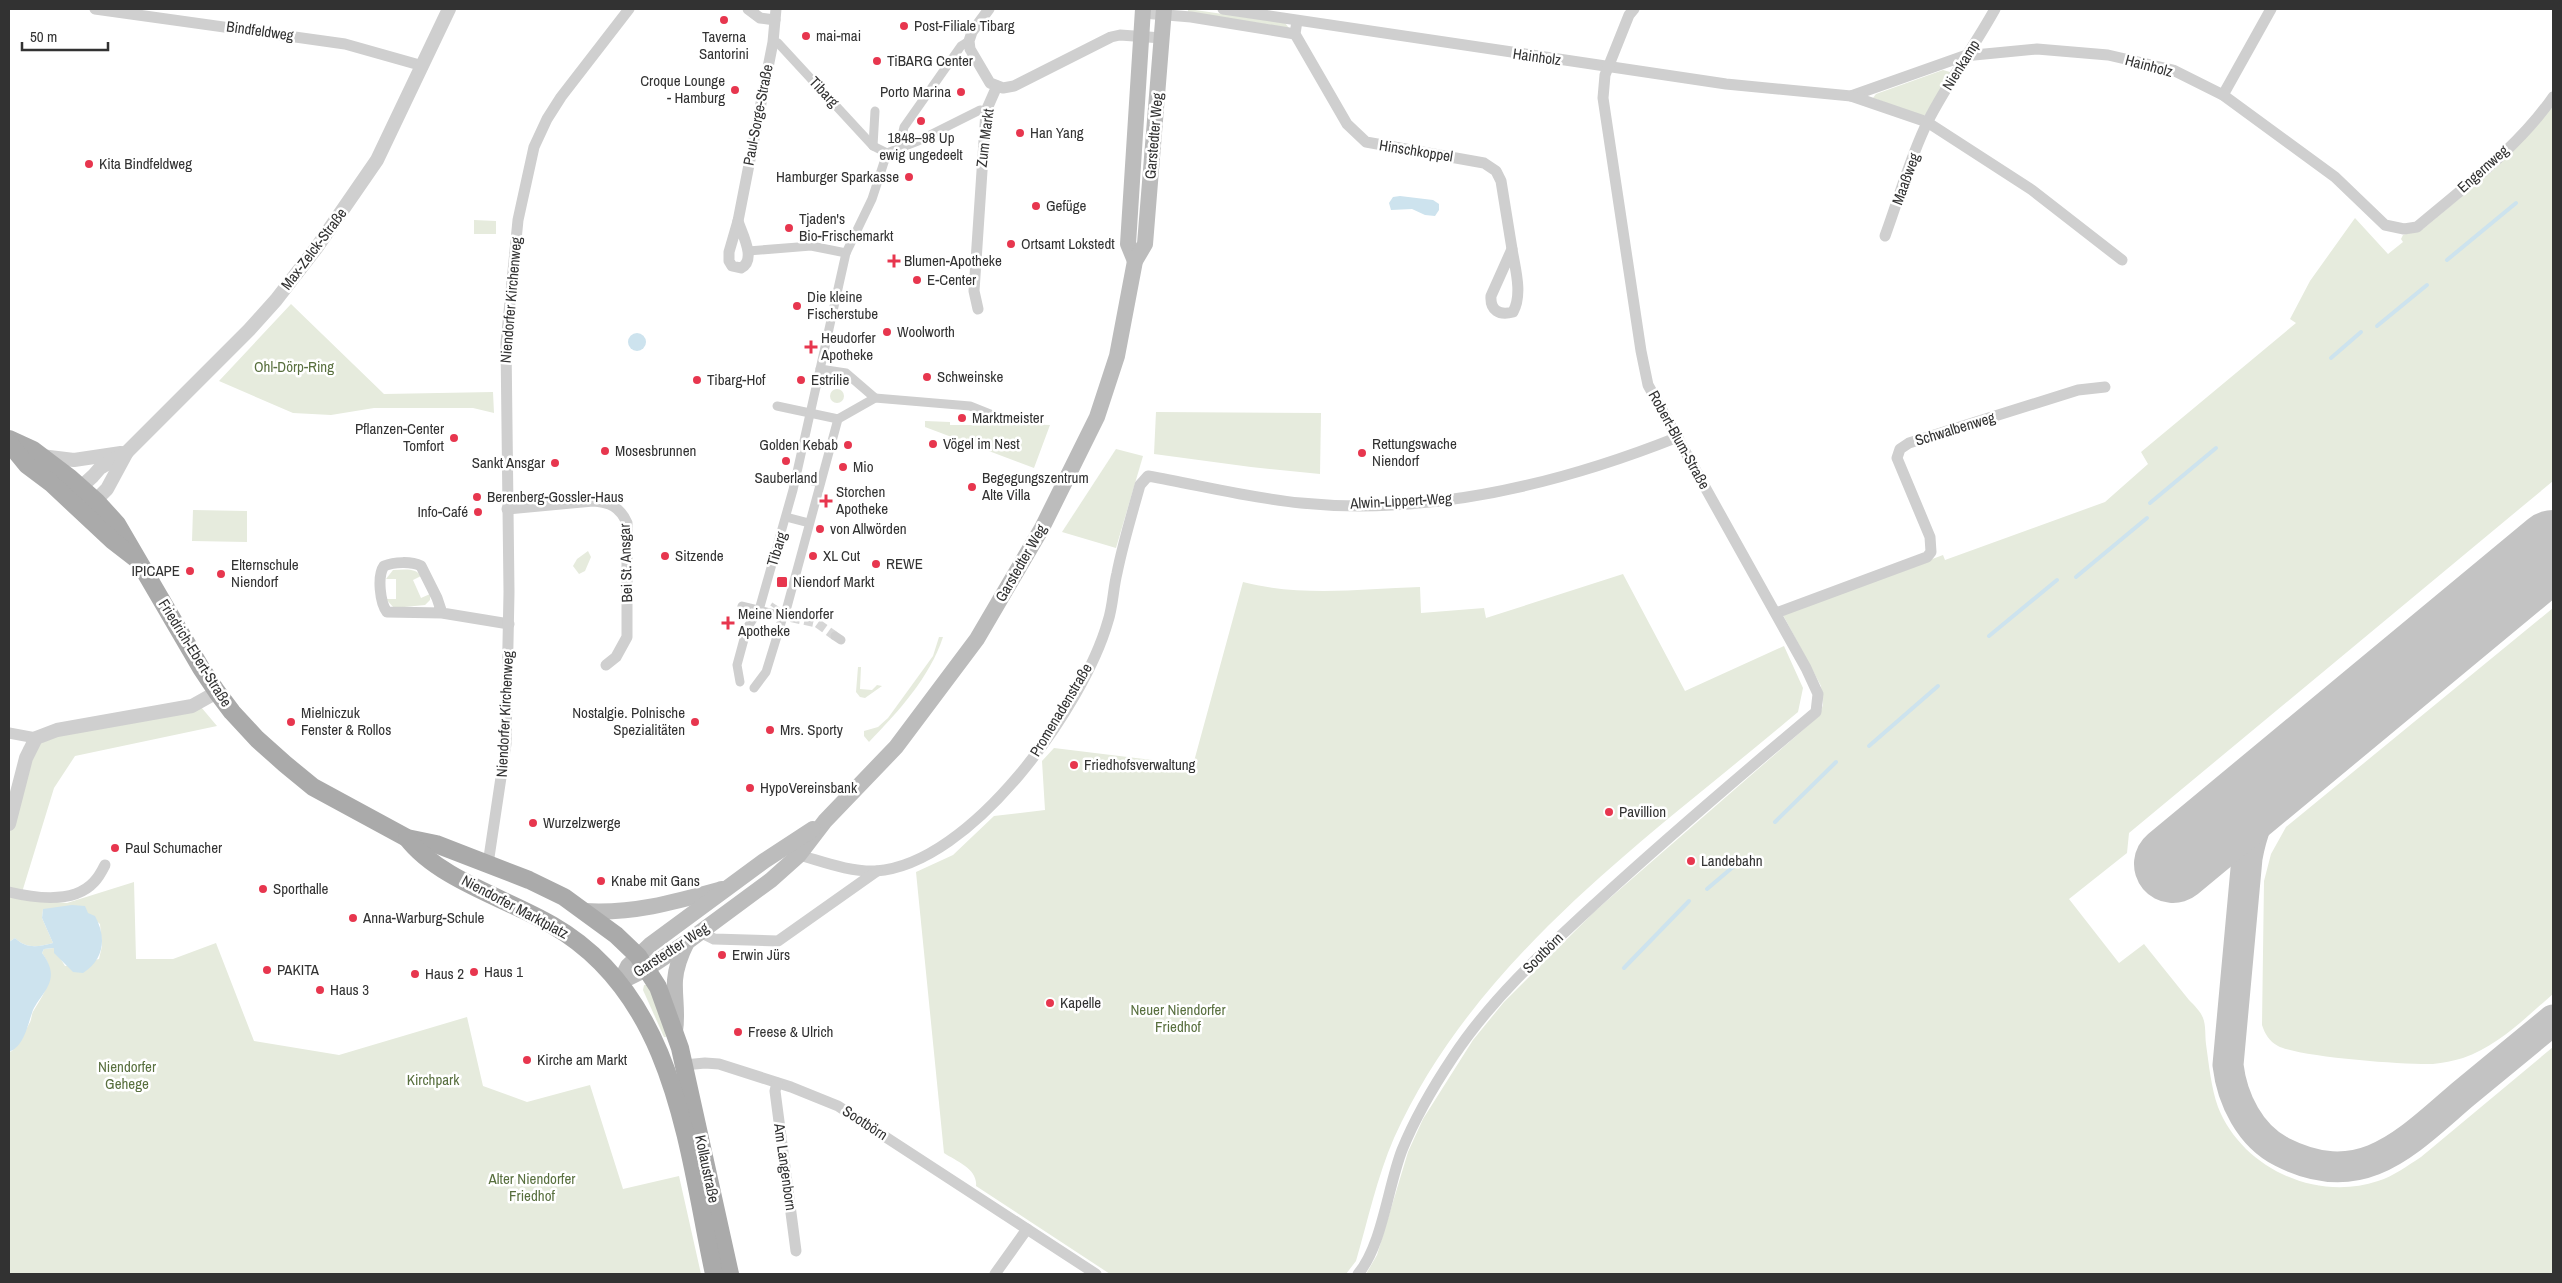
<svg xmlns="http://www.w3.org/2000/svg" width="2562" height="1283" viewBox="0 0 2562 1283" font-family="'Archivo Narrow',sans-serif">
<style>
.green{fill:#e6ebdd}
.water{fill:#cde3ee}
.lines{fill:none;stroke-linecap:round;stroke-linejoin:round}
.stream{stroke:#cde3ee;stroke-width:4}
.taxiway{stroke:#c3c3c3;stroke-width:31}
.runway{stroke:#c3c3c3;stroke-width:78}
.pedestrian-tunnel{stroke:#d6d6d6;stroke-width:9;stroke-dasharray:9 4.5;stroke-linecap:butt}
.pedestrian{stroke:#cfcfcf;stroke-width:9}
.minor{stroke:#cfcfcf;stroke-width:11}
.tertiary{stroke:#cfcfcf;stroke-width:14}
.secondary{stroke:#bcbcbc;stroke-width:16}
.primary{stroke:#aaa;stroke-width:18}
.poi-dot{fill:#e7364e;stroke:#fff;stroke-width:2}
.labels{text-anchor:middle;stroke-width:5;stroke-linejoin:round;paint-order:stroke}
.poi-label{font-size:15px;fill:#323232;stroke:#fff;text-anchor:start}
.street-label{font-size:15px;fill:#323232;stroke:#fff}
.park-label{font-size:15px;fill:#586f3e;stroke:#fff}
</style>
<rect width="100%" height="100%" fill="#fff"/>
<g class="green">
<polygon points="1188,9 1285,23 1289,28 1188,12"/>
<polygon points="1943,70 1950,72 1950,76 1925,115 1919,115 1873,98 1876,94"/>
<path d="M2553,105V481L2129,833L2127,853L2069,899L2119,963L2144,944C2159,963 2174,981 2189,1000C2194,1005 2201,1012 2203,1018C2206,1025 2205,1036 2206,1044C2209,1065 2211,1087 2218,1107C2242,1168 2316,1202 2378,1181C2394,1176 2407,1166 2421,1157L2553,1047V1274H1366L1377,1255L1408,1152L1423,1119L1473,1040L1504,1002L1595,911L1819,716L1823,705L1821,686L1783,615L1943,555L1945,560L2105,502L2148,464L2141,452L2296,323L2290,319L2310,281L2355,218L2388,254L2403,242L2401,239L2403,235L2423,229L2497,167Z"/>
<polygon points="474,220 496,221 496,234 474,234"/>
<polygon points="291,304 384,394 493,392 494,413 473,408 374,408 331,415 293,413 219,381"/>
<circle cx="837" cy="396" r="7"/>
<polygon points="1156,412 1321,413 1320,474 1251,467 1154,454"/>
<polygon points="925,421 950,422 950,425 974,425 974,422 1050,425 1034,468 925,427"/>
<polygon points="1116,449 1143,456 1116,548 1062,532"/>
<polygon points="193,510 247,511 247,542 192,541"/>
<polygon points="588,551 591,557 585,571 579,574 573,566 577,559"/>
<path d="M393,570C403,570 415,567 421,576L413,580L421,598L430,594V600L425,605L394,608L386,599H396V579H386Z"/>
<path d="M1623,574L1685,691L1784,646L1803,688L1798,712C1650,837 1476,956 1394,1138C1377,1177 1368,1220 1356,1261L1346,1274H1110L976,1186C978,1169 956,1161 944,1153L916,872L953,855L994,816L1045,810L1042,761L1054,748L1193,765L1243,582C1301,597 1361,589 1420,587L1421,613L1484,608L1486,618Z"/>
<path d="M2553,608V994C2525,1018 2498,1046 2463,1058C2453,1061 2443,1063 2433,1064C2406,1065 2299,1057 2278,1046C2269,1041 2265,1034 2262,1025L2264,881L2271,854L2286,827Z"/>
<path d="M939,637H943C930,677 898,712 869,742L864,736V731L878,727L888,718L933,656Z"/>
<polygon points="858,667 861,667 860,689 872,690 877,685 882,686 865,698 860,697 856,692"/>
<path d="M201,707L217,726L75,756L54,788L23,889V899L67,903L134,882L136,959H173L216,943L254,1041L339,1055L467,1017L483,1086L527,1102L590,1085L623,1189L679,1176L701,1274H9V1052L12,1051C18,1042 25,1033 29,1024C32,1020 31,1014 34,1010C45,992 58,974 42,953L44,949L54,948L65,966L99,959L102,946L100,924C71,897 75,910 43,909L42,918L53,943C38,947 26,949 15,938L9,942V796L24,746L41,743L58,736Z"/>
<polygon points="644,985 649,985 664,1021 666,1037 664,1037 643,990"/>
</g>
<g class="water">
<polygon points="1400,196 1433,200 1439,204 1439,210 1435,216 1425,215 1412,209 1391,210 1389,203 1393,197"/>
<circle cx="637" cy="342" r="9"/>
<path d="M72,905L85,906L88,913L95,916C107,938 104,959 83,973L73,972L54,953V948L44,949L42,953C64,982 39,993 32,1013C27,1027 24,1046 9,1052V942L15,938C26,949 38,947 53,943L42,918L43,909Z"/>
</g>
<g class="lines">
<g class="stream">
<polyline points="2447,260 2516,203"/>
<polyline points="2377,326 2427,285"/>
<polyline points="2331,358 2361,332"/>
<polyline points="2150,503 2216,448"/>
<polyline points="2076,577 2147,518"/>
<polyline points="1989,636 2057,580"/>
<polyline points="1869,746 1938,686"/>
<polyline points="1775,822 1836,762"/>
<polyline points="1707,889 1740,861"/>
<polyline points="1624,968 1689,901"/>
</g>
<path class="taxiway" d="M2322,740C2282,777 2257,802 2247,858L2228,1065C2232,1099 2250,1136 2282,1152C2361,1192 2405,1144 2462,1095C2492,1070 2523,1045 2553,1020"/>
<polyline class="runway" points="2173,864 2553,549"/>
<g class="pedestrian-tunnel">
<polyline points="774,608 776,605"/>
<polyline points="778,615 817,623 835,636"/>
</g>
<g class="pedestrian">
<polyline points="773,42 778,43 873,146 887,153 918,141 980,110 986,111"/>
<polyline points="873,146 875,111"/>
<polyline points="899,149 904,127 961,46 969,41"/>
<polyline points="748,251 811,246 846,253"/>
<polyline points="820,369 846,373 875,398"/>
<polyline points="777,406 838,419 875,398 970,406 1000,418"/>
<polyline points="797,477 820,483"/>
<polyline points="786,517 809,523"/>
<polyline points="742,606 778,615"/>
<polyline points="787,607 838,419"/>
<polyline points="835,636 841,640"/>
<polyline points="740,682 737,665 747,628 759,610 793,490 846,253 872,199 887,153"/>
<polyline points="754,688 766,672 782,620"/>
</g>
<g class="minor">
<polyline points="95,9 345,44 423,66"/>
<polyline points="748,9 760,18 775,20"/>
<polyline points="989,9 972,32 969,41 970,49 990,83 1003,88 1014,86 1111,37 1120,35 1162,38"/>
<path d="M1223,9L1726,84L1851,96L1964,56L2037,49L2108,55L2173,70L2223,95L2335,177L2385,225L2404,229L2417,227C2464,187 2518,148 2553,97"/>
<polyline points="1143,13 1191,17 1295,34"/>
<polyline points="1297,21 1295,34 1347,124 1366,142 1484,163 1496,171 1501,181 1512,249"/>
<polyline points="2223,95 2271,9"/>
<polyline points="1851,96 1927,122 2032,190 2122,260"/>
<polyline points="738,221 773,42 776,9"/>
<path d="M738,221C742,234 757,260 741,268L732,266L729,261V252Z"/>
<path d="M1885,236C1899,198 1910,157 1928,121C1948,82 1974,47 1995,9"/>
<path d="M1512,249C1515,268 1523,294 1513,312C1499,316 1490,310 1491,296Z"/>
<polyline points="978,309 974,291 986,111 997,86"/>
<path d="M507,509L593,501C610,502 620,507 627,523V637L616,657L606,665"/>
<path d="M442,613L437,598L421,566C411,561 394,562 384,566C377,576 380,603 387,612L442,613L509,624"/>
<polyline points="1776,613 1927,557 1931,552 1930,537 1897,458 1900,449 1909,443 2078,390 2105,387"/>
<polyline points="9,733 36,738"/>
<path d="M799,855C824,862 849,872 876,871C971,865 1084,706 1108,621C1113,606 1113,589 1117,573C1123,543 1132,514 1140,485L1148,476C1199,485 1249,498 1301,503C1429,516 1560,484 1678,437"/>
<polyline points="488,864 506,744 509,592 506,343 518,220 534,147 547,119 561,97 629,9"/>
<path d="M9,892C34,898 74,904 94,882C99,877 102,871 105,865"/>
<polyline points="700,932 714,939 778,941 877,871"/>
<polyline points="684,1065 705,1063 719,1064 791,1087 838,1106 1096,1274"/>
<polyline points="777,1083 775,1091 796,1251"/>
<polyline points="995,1274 1027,1229"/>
<path d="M1358,1274C1382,1246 1388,1186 1402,1150C1415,1118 1433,1087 1453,1057C1491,999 1545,950 1596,903C1668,837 1742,774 1816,712L1818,694L1806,668L1648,385L1641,351L1603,98L1605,75L1629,15L1634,9"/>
</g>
<g class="tertiary">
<polyline points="41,456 74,460 121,453"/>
<polyline points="78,496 81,487 93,476 100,468 127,452 249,330 276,300 317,247 377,160 449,9"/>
<polyline points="90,506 107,489 127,452"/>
<polyline points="9,824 26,758 36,738 57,730 192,706 217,692"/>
</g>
<g class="secondary">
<polyline points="1135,261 1128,244 1143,9"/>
<path d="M584,911C633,914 675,902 722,889"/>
<polyline points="620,982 648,968 687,942 771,880 799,855 825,821 896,747 977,639 1042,528 1097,417 1117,356 1135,261 1145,244 1164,9"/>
<polyline points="620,982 628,966 650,945 764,861 813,829"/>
<path d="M675,1031C678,1012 674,998 675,980C676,966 681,954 687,942"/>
</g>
<g class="primary">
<polyline points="9,439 33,450 70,478 97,502 117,524 201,668 217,692 232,712 257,739 285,764 313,787 407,838 436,844 529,880 564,897 616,935 638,956 658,987 680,1048 730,1274"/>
<polyline points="9,443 27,465 51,483 113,541 135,558"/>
<path d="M407,838C438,879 508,899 552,925C676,996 687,1148 714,1274"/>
</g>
</g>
<g class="poi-dot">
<circle cx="724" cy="20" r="5"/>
<circle cx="904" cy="26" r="5"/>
<circle cx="806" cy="36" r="5"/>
<circle cx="877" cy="61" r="5"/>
<circle cx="735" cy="90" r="5"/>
<circle cx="961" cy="92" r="5"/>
<circle cx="921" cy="121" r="5"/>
<circle cx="1020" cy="133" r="5"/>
<circle cx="89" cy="164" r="5"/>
<circle cx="909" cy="177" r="5"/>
<circle cx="1036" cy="206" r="5"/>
<circle cx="789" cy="228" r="5"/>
<circle cx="1011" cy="244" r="5"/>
<path d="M891.5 253.5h5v5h5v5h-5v5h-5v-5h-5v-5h5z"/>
<circle cx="917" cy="280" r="5"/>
<circle cx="797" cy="306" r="5"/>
<circle cx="887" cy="332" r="5"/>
<path d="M808.5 339.5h5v5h5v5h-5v5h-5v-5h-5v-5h5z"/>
<circle cx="927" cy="377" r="5"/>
<circle cx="697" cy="380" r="5"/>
<circle cx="801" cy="380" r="5"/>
<circle cx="962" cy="418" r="5"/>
<circle cx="454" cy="438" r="5"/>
<circle cx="933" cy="444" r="5"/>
<circle cx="848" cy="445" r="5"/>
<circle cx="605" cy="451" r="5"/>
<circle cx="1362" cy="453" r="5"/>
<circle cx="786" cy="461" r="5"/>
<circle cx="555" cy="463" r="5"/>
<circle cx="843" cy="467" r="5"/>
<circle cx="972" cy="487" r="5"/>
<circle cx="477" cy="497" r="5"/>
<path d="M823.5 493.5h5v5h5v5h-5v5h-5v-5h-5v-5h5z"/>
<circle cx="478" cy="512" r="5"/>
<circle cx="820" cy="529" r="5"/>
<circle cx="665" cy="556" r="5"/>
<circle cx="813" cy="556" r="5"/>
<circle cx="876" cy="564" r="5"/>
<circle cx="190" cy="571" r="5"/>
<circle cx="221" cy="574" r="5"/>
<rect x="776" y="576" width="12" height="12" rx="2.5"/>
<path d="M725.5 615.5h5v5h5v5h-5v5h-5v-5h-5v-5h5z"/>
<circle cx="291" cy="722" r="5"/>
<circle cx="695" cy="722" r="5"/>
<circle cx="770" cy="730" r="5"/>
<circle cx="1074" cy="765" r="5"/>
<circle cx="750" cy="788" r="5"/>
<circle cx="1609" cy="812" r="5"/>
<circle cx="533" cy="823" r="5"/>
<circle cx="115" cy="848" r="5"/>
<circle cx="1691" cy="861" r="5"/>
<circle cx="601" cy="881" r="5"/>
<circle cx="263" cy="889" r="5"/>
<circle cx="353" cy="918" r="5"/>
<circle cx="722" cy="955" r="5"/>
<circle cx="267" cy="970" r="5"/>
<circle cx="474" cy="972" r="5"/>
<circle cx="415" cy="974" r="5"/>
<circle cx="320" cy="990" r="5"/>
<circle cx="1050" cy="1003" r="5"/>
<circle cx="738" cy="1032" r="5"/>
<circle cx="527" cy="1060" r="5"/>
</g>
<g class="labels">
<g class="poi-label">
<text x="914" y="31">Post-Filiale Tibarg</text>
<text x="816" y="41">mai-mai</text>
<text x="724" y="42" text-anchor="middle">Taverna<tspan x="724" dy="17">Santorini</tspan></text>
<text x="887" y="66">TiBARG Center</text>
<text x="725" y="86" text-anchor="end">Croque Lounge<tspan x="725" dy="17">- Hamburg</tspan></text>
<text x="951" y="97" text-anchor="end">Porto Marina</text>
<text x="1030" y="138">Han Yang</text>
<text x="921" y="143" text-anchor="middle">1848–98 Up<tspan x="921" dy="17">ewig ungedeelt</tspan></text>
<text x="99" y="169">Kita Bindfeldweg</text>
<text x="899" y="182" text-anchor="end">Hamburger Sparkasse</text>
<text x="1046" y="211">Gefüge</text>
<text x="799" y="224">Tjaden's<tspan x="799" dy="17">Bio-Frischemarkt</tspan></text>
<text x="1021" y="249">Ortsamt Lokstedt</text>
<text x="904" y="266">Blumen-Apotheke</text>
<text x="927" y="285">E-Center</text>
<text x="807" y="302">Die kleine<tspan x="807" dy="17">Fischerstube</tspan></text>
<text x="897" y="337">Woolworth</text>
<text x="821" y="343">Heudorfer<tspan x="821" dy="17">Apotheke</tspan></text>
<text x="937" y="382">Schweinske</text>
<text x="707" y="385">Tibarg-Hof</text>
<text x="811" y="385">Estrilie</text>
<text x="972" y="423">Marktmeister</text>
<text x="444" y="434" text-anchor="end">Pflanzen-Center<tspan x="444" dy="17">Tomfort</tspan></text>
<text x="943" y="449">Vögel im Nest</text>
<text x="1372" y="449">Rettungswache<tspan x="1372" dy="17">Niendorf</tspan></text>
<text x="838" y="450" text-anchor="end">Golden Kebab</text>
<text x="615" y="456">Mosesbrunnen</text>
<text x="545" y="468" text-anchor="end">Sankt Ansgar</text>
<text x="853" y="472">Mio</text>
<text x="786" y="483" text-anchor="middle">Sauberland</text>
<text x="982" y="483">Begegungszentrum<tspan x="982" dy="17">Alte Villa</tspan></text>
<text x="836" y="497">Storchen<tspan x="836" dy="17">Apotheke</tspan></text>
<text x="487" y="502">Berenberg-Gossler-Haus</text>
<text x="468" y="517" text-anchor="end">Info-Café</text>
<text x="830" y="534">von Allwörden</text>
<text x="675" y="561">Sitzende</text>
<text x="823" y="561">XL Cut</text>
<text x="886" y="569">REWE</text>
<text x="231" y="570">Elternschule<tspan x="231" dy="17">Niendorf</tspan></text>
<text x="180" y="576" text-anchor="end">IPICAPE</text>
<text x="793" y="587">Niendorf Markt</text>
<text x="738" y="619">Meine Niendorfer<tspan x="738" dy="17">Apotheke</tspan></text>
<text x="301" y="718">Mielniczuk<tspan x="301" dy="17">Fenster &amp; Rollos</tspan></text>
<text x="685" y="718" text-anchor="end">Nostalgie. Polnische<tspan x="685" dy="17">Spezialitäten</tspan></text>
<text x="780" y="735">Mrs. Sporty</text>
<text x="1084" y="770">Friedhofsverwaltung</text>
<text x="760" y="793">HypoVereinsbank</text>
<text x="1619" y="817">Pavillion</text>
<text x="543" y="828">Wurzelzwerge</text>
<text x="125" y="853">Paul Schumacher</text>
<text x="1701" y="866">Landebahn</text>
<text x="611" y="886">Knabe mit Gans</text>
<text x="273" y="894">Sporthalle</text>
<text x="363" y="923">Anna-Warburg-Schule</text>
<text x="732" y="960">Erwin Jürs</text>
<text x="277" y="975">PAKITA</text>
<text x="484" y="977">Haus 1</text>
<text x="425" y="979">Haus 2</text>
<text x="330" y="995">Haus 3</text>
<text x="1060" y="1008">Kapelle</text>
<text x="748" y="1037">Freese &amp; Ulrich</text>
<text x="537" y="1065">Kirche am Markt</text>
</g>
<g class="street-label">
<text transform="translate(260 31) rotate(8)" y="5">Bindfeldweg</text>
<text transform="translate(1537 57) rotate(8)" y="5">Hainholz</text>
<text transform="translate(1961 65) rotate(-58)" y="5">Nienkamp</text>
<text transform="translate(2149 66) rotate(15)" y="5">Hainholz</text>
<text transform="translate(824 92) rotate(47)" y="5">Tibarg</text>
<text transform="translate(758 115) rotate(-79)" y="5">Paul-Sorge-Straße</text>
<text transform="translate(1154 136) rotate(-85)" y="5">Garstedter Weg</text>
<text transform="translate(985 138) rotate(-83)" y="5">Zum Markt</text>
<text transform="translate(1416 151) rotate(9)" y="5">Hinschkoppel</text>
<text transform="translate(2483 169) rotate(-42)" y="5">Engernweg</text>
<text transform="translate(1906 179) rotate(-70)" y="5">Maaßweg</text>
<text transform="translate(314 249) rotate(-53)" y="5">Max-Zelck-Straße</text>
<text transform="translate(511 300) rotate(-85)" y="5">Niendorfer Kirchenweg</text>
<text transform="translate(1955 429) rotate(-17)" y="5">Schwalbenweg</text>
<text transform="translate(1679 440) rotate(61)" y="5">Robert-Blum-Straße</text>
<text transform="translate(1401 501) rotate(-3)" y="5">Alwin-Lippert-Weg</text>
<text transform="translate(777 549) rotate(-73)" y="5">Tibarg</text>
<text transform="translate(626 563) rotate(-92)" y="5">Bei St. Ansgar</text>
<text transform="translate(1021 563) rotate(-60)" y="5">Garstedter Weg</text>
<text transform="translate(195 653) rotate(58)" y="5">Friedrich-Ebert-Straße</text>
<text transform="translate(1061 710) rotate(-59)" y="5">Promenadenstraße</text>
<text transform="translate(505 714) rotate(-87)" y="5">Niendorfer Kirchenweg</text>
<text transform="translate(515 907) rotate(28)" y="5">Niendorfer Marktplatz</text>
<text transform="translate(671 950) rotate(-33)" y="5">Garstedter Weg</text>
<text transform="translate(1543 953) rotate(-45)" y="5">Sootbörn</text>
<text transform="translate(865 1123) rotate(33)" y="5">Sootbörn</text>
<text transform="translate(785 1167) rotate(82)" y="5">Am Langenborn</text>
<text transform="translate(707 1169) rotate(78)" y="5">Kollaustraße</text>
</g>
<g class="park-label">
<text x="294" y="372">Ohl-Dörp-Ring</text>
<text x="1178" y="1015">Neuer Niendorfer<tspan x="1178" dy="17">Friedhof</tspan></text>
<text x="127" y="1072">Niendorfer<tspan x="127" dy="17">Gehege</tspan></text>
<text x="433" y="1085">Kirchpark</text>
<text x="532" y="1184">Alter Niendorfer<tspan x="532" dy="17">Friedhof</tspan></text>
</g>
</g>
<rect width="2562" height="1283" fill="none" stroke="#323232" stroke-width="20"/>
<path d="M22 42v8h86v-8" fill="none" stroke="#323232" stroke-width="2.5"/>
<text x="30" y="42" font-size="15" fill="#323232" stroke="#ffffff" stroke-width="4" paint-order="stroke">50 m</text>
</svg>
